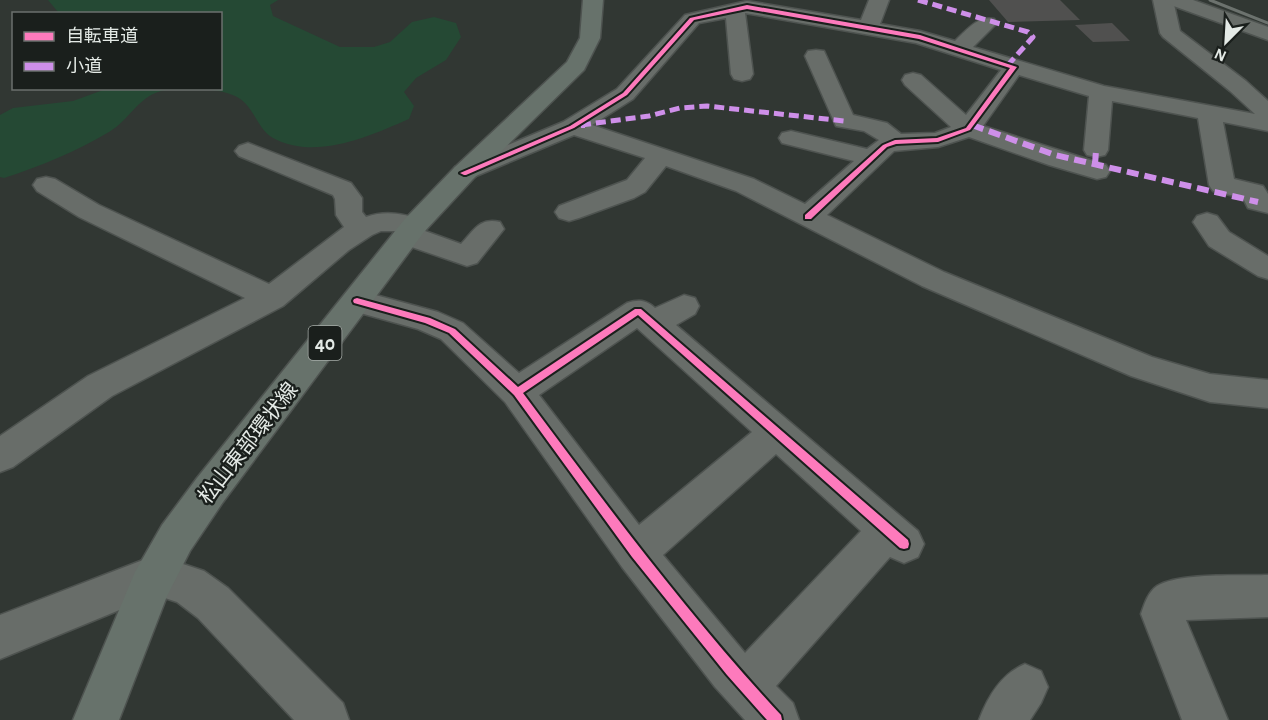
<svg xmlns="http://www.w3.org/2000/svg" width="1268" height="720" viewBox="0 0 1268 720" font-family="'Alegreya Sans','Noto Sans JP',sans-serif">
<style>
.green{fill:#254934}
.building{fill:#50504f}
.lines{fill:none;stroke-linecap:round;stroke-linejoin:round}
.minor-casing{stroke:#4e5350;stroke-width:3}
.secondary-casing{stroke:#4e5350;stroke-width:3}
.primary-casing{stroke:#4e5350;stroke-width:3}
.minor{fill:#686d69;fill-rule:evenodd}
.secondary{fill:#686d69;fill-rule:evenodd}
.primary{fill:#67726b;fill-rule:evenodd}
.rail{stroke:#6c726e;stroke-width:3}
.quiet-far1{stroke:#ce8fe9;stroke-width:5;stroke-dasharray:10 5;stroke-linecap:butt}
.quiet{stroke:#ce8fe9;stroke-width:6;stroke-dasharray:12 6;stroke-linecap:butt}
.cycleway-casing{stroke:#1a1f1c;stroke-width:4}
.cycleway{fill:#fd7abc;fill-rule:evenodd}
.labels{text-anchor:middle;stroke-width:5;stroke-linejoin:round;paint-order:stroke}
.shield{fill:#1a1f1c;stroke:#a7ada9;stroke-width:1.5}
.shield-label{font-size:20px;font-weight:bold;fill:#e4eae6}
.street-label{font-size:21px;fill:#e4eae6;stroke:#1a1f1c}
</style>
<rect width="100%" height="100%" fill="#313733"/>
<path class="green" d="M48,0H278L270,5L273,16L340,47H374L390,42L412,22L434,17L456,23L461,37L446,60L416,78L404,92L414,106L409,119C370,136 315,161 273,138C260,131 255,113 245,103C231,87 186,87 166,90C139,94 130,120 109,132C75,152 41,166 4,178L0,177V115L13,108L73,101L106,89L220,88V14L65,13L58,12Z"/>
<g class="building">
<polygon points="989,0 1060,0 1080,20 1008,22"/>
<polygon points="1112,23 1130,41 1093,42 1075,25"/>
</g>
<g class="lines">
<g class="minor-casing">
<g id="minor">
<path d="M869,0H889L880,24L920,31L955,41C966,31 978,15 994,19L997,23L973,47L1104,86L1255,114L1230,91L1163,37L1160,33L1153,0H1173L1180,31L1246,81L1268,101V131L1223,122L1234,179L1263,186L1268,194V213L1248,208L1243,198L1213,191L1209,185L1198,118L1112,101L1108,150L1105,155L1096,157L1087,155L1084,150L1089,96L1019,75L983,126L1106,165L1110,171L1106,177L1097,179L1049,165L969,137L938,147L894,151L827,215L944,272L1152,357L1210,374L1268,380V408L1210,402L1131,376L922,286L736,191L666,166L645,192L634,198L579,218L569,221L559,218L555,212L559,206L627,180L645,158L574,135L464,181L455,179L451,173L455,167L563,122L617,89L685,15L747,1L861,20ZM745,13L916,43L1001,70L966,115L921,75L913,73L905,75L902,80L905,85L951,127L935,133L901,134L887,123L853,115L824,51L816,50L808,51L805,56L836,126L864,131L879,140L867,149L791,131L782,133L779,138L782,143L854,161L805,204L754,179L592,125L633,99L699,23L726,18L731,74L734,79L742,81L750,79L753,74Z"/>
<path d="M248,143L351,183L362,198V212L366,217C386,210 404,214 424,220L428,226L425,231L461,244C474,230 480,217 500,222L504,229L477,263L467,266L397,242L393,235L395,231H381L372,235L349,250L283,306L112,396L13,467L0,472V436L88,376L245,298L79,217L37,191L33,185L37,179L46,177L55,179L99,205L269,284L344,227L336,215L335,199L333,195L239,156L235,151L239,146Z"/>
<polygon points="1207,213 1217,216 1229,232 1268,256 1268,279 1258,276 1209,246 1193,222 1197,216"/>
<path d="M357,290L438,312L463,323L519,373L627,303C639,299 646,300 655,308L684,295L695,298L699,306L695,314L676,325L918,531L924,544L918,557L904,563L890,557L776,686L793,703L799,720H745L715,687L622,567L505,402L441,339L418,329L346,309L342,301L346,293ZM637,328L752,432L639,525L539,395ZM776,454L861,531L745,653L663,555Z"/>
<polygon points="156,555 204,571 228,588 343,703 349,720 294,720 198,618 177,602 156,595 0,659 0,615"/>
<path d="M1268,575V617L1186,620L1228,720H1182L1141,614C1144,605 1148,592 1157,586C1180,572 1240,576 1268,575Z"/>
<path d="M1025,664L1041,671L1048,687L1041,703L1030,720H979C988,696 1001,674 1025,664Z"/>
</g>
</g>
<g class="secondary-casing">
<polygon id="secondary" points="1165,0 1193,0 1268,27 1268,40 1168,4"/>
</g>
<g class="primary-casing">
<polygon id="primary" points="583,0 603,0 600,38 584,70 473,179 424,232 223,502 190,551 167,596 119,720 73,720 135,572 162,525 197,478 404,220 455,167 567,62 580,38"/>
</g>
<use href="#minor" class="minor"/>
<use href="#secondary" class="secondary"/>
<use href="#primary" class="primary"/>
<polyline class="rail" points="1210,0 1268,23"/>
<g class="quiet-far1">
<polyline points="918,0 1028,32 1033,37 1008,65"/>
<polyline points="581,125 649,116 680,108 707,106 844,121"/>
<polyline points="972,125 975,126"/>
</g>
<g class="quiet">
<polyline points="581,125 585,125"/>
<polyline points="972,125 1055,155 1258,202"/>
<polyline points="1095,165 1096,150"/>
</g>
<g class="cycleway-casing">
<g id="cycleway">
<polygon points="747,5 920,35 1017,67 970,130 938,142 896,144 887,147 811,219 805,219 805,215 883,145 895,140 937,138 966,128 1010,68 919,39 747,9 694,20 627,95 574,128 466,175 464,175 460,173 570,126 623,93 690,18"/>
<path d="M357,298L430,318L455,329L518,387L635,309H641L908,540L909,544L908,548L904,549L900,548L638,315L523,393C605,503 687,614 781,715L782,720H767L727,675L632,557L514,395L449,333L425,323L354,303L353,301L354,299Z"/>
</g>
</g>
<use href="#cycleway" class="cycleway"/>
</g>
<g class="labels">
<rect class="shield" x="308.5" y="326" width="33" height="34" rx="4.5"/>
<g class="shield-label">
<text x="325" y="350">40</text>
</g>
<g class="street-label">
<text transform="translate(248 443) rotate(-52)" y="7">松山東部環状線</text>
</g>
</g>
<rect x="12" y="12" width="210" height="78" fill="#1a1f1c" stroke="#6b706d" stroke-width="1.5"/>
<rect x="24" y="32" width="30" height="9" fill="#fd7abc" stroke="#6b706d" stroke-width="1.5"/>
<text x="66" y="42" font-size="18" fill="#e4eae6">自転車道</text>
<rect x="24" y="62" width="30" height="9" fill="#ce8fe9" stroke="#6b706d" stroke-width="1.5"/>
<text x="66" y="72" font-size="18" fill="#e4eae6">小道</text>
<g transform="translate(1226 42) rotate(204)" stroke="#1a1f1c" stroke-width="4.5" paint-order="stroke">
<path d="M0-4.5L10 22L0 15L-10 22Z" fill="#e4eae6"/>
<text y="-9" font-size="16" font-weight="bold" text-anchor="middle" fill="#e4eae6">N</text>
</g>
</svg>
